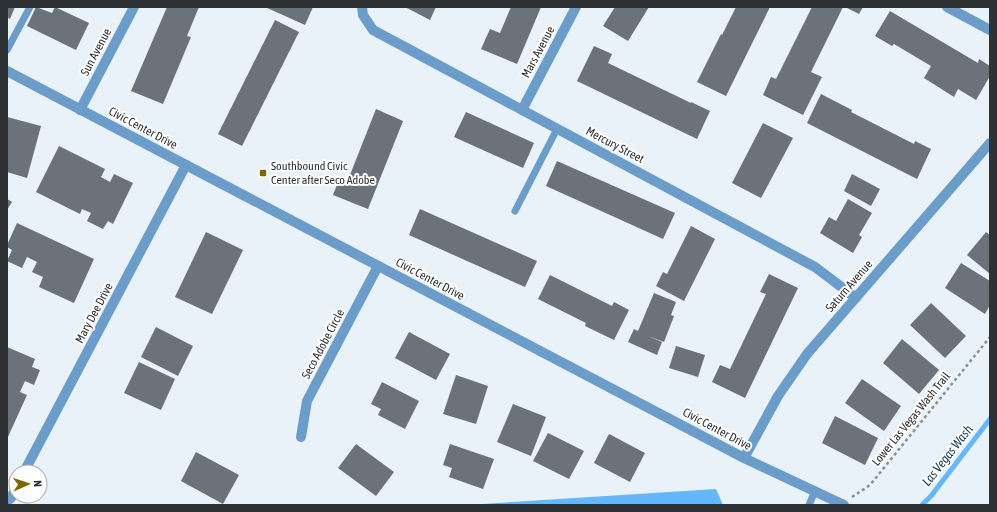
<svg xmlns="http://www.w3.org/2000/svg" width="997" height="512" viewBox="0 0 997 512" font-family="'Asap Condensed',sans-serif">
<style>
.water{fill:#64b7fd}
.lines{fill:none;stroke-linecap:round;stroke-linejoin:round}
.stream{stroke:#64b7fd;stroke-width:5}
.building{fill:#6b7279}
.path{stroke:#898f94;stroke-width:2.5;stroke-dasharray:3 3;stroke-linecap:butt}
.service{stroke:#6b9dca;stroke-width:7}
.minor{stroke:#6b9dca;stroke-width:10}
.tertiary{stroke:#6b9dca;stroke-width:10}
.poi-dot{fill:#7d6900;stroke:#fefefe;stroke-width:1.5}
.labels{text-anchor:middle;stroke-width:4;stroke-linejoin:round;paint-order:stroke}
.street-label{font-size:12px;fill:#2f3235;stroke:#fefefe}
.poi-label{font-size:12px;fill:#2f3235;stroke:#fefefe;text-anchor:start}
.water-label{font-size:13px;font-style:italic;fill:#1a3c58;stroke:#fefefe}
</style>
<rect width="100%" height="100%" fill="#eaf2f9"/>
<polygon class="water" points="716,489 723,505 466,505"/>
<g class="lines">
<polyline class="stream" points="922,505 931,496 990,419"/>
</g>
<g class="building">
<polygon points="7,7 15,7 10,19 7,17"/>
<polygon points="36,7 52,13 55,7 89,23 76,50 27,26"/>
<polygon points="167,7 199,7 187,36 191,37 163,104 131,91"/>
<polygon points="265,7 313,7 305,25"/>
<polygon points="405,7 436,7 430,20"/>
<polygon points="511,7 541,7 517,64 481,49 490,29 500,33"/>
<polygon points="615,7 649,7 628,41 603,26"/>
<polygon points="736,7 770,7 726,96 697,82 721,34 722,35"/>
<polygon points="812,7 843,7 811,72 822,77 803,115 763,95 771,77 776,79"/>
<polygon points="845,7 863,7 859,14"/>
<polygon points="890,11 978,63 979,59 990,66 990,76 976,100 958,89 954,97 924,78 931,66 894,44 892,46 875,36"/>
<polygon points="275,20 299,32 242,146 218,134"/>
<polygon points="594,46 612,54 608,63 691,103 691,102 710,111 697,139 577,81"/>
<polygon points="821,94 852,110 851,112 914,144 915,141 931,149 917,179 807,123"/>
<polygon points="376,109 403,121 368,209 333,195 340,177 348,180"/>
<polygon points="466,112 534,143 523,168 454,137"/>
<polygon points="7,117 41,126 27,178 7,172"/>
<polygon points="763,123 793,138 761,198 732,183"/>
<polygon points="59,146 105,169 101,177 110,182 114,174 133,183 113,224 108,221 103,229 87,221 91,213 82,209 80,214 36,192"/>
<polygon points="557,161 675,213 663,239 546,186"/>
<polygon points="852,174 880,189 871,206 844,191"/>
<polygon points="7,199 12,202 7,210"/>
<polygon points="848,199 872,213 859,235 862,237 853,253 820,233 829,217 836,221"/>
<polygon points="420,209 537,261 525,287 409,235"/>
<polygon points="17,223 94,259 74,303 39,287 43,277 32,272 37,262 27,257 22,268 7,261 12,250 7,247 7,245"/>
<polygon points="691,226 715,239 684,301 656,286 663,272 667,274"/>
<polygon points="206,232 243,250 212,314 175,297"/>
<polygon points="986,232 990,235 990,274 967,255"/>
<polygon points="961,263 990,281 990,305 985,314 945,288"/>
<polygon points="769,274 798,288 745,398 712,382 720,365 730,369 766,294 760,292"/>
<polygon points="550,275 612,306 614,302 629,310 614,340 585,326 586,323 538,299"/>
<polygon points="654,293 676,302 671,315 674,316 664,342 648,336 662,342 657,355 628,342 634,329 638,331"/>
<polygon points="931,303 966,336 945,358 910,325"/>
<polygon points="156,327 193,346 178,376 141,357"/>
<polygon points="409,332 450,354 436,380 395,358"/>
<polygon points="902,339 939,370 919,394 883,363"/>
<polygon points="676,346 705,355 698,377 669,368"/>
<polygon points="7,347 35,359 32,367 40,370 34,385 25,381 20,392 27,395 7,439"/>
<polygon points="139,362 175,379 161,410 124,393"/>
<polygon points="456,375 488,386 476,424 443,414"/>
<polygon points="862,379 901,406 884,431 845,403"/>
<polygon points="382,382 419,401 405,429 378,415 381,409 371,404"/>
<polygon points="513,404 546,417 531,456 497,442"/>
<polygon points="835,416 878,438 865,465 822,443"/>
<polygon points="548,433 584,451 569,479 533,461"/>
<polygon points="609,434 645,453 630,482 594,463"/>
<polygon points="356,444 394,472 376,496 338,468"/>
<polygon points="450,444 494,459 483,489 449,477 452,468 443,465"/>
<polygon points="196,452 239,475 223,504 181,481"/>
</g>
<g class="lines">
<polyline class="path" points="852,497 870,485 990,337"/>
<g class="service">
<polyline points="7,50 30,7"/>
<polyline points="515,211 557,129"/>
<polyline points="809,505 815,491"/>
</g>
<g class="minor">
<polyline points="362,7 363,15 373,30 815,267 856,298"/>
<polyline points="947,7 990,30"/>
<polyline points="80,110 134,7"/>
<polyline points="522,110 576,7"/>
<polyline points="301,437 307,401 378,266"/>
<polyline points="744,458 778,396 807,354 990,143"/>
<polyline points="24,472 186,165"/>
<polyline points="7,501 11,498 16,488"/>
</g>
<polyline class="tertiary" points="7,71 744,458 844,505"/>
</g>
<rect class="poi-dot" x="259" y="169" width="8" height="8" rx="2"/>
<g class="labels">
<g class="street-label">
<text transform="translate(96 52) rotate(-62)" y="4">Sun Avenue</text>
<text transform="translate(538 52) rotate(-62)" y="4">Mars Avenue</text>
<text transform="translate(143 128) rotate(28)" y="4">Civic Center Drive</text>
<text transform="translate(615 145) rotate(28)" y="4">Mercury Street</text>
<text transform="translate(430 279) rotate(28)" y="4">Civic Center Drive</text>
<text transform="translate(849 286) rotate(-49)" y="4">Saturn Avenue</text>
<text transform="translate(94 313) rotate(-62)" y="4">Mary Dee Drive</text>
<text transform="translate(323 344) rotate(-62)" y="4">Seco Adobe Circle</text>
<text transform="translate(911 419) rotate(-51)" y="4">Lower Las Vegas Wash Trail</text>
<text transform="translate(717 429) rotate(28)" y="4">Civic Center Drive</text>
</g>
<g class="poi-label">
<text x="271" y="170">Southbound Civic<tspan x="271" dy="14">Center after Seco Adobe</tspan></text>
</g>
<g class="water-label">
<text transform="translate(947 455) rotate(-52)" y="5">Las Vegas Wash</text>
</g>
</g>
<rect width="997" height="512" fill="none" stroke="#2f3235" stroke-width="16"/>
<g transform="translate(28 484) rotate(87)"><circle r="19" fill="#fefefe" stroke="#abacae"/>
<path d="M0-3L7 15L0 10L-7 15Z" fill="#7d6900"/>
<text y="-6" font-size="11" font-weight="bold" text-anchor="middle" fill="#2f3235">N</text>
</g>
</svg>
